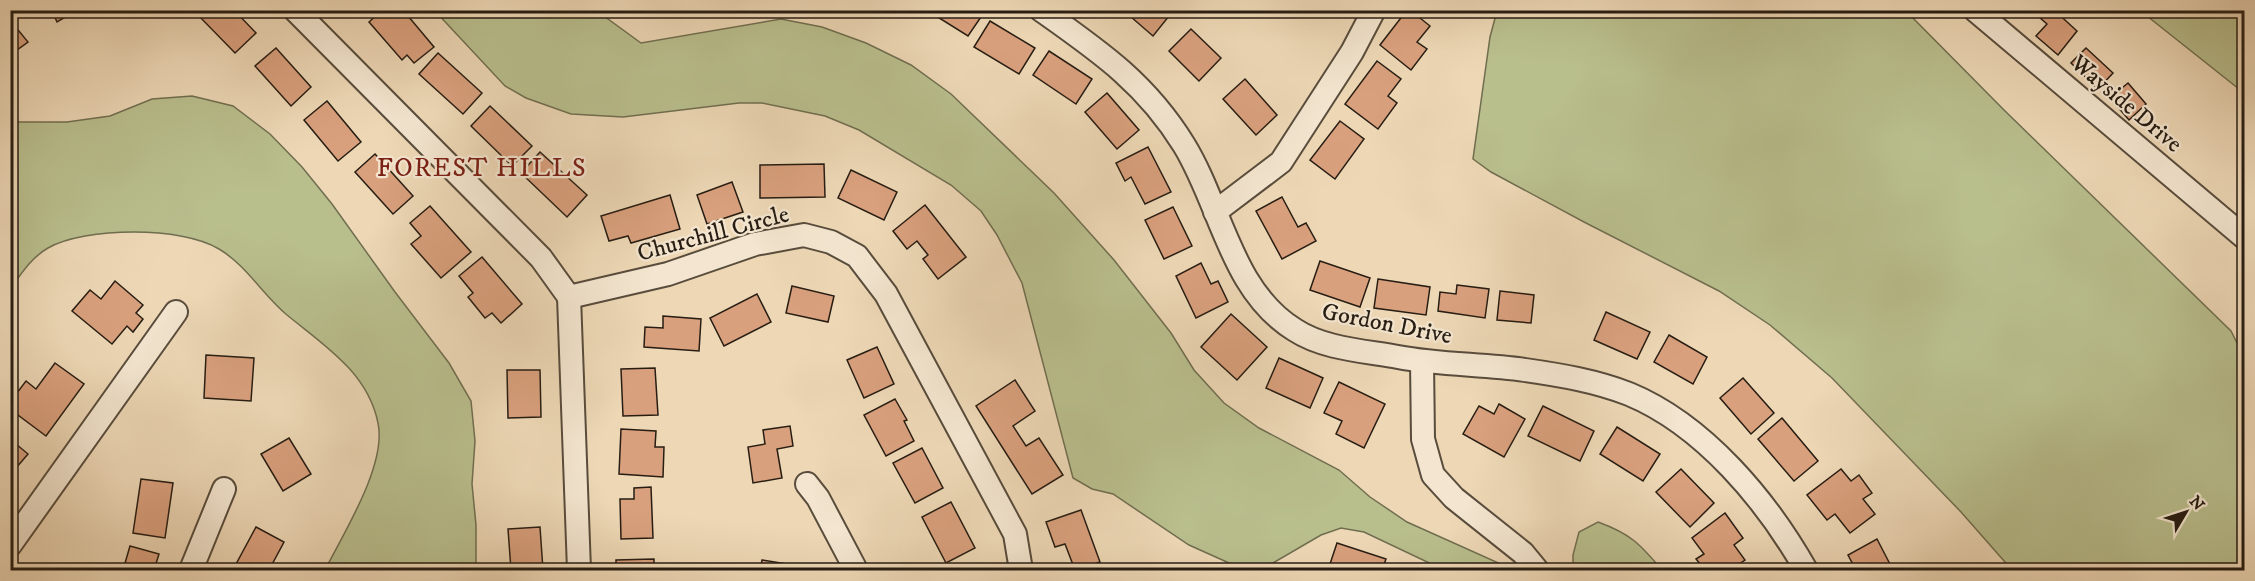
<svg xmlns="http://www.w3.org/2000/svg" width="2255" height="581" viewBox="0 0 2255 581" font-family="'IM FELL DW Pica',serif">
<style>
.green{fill:#b9be8d;stroke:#706e50;stroke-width:1.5}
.building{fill:#d9a07d;stroke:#271d13;stroke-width:1.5}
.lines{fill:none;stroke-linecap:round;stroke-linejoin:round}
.minor-casing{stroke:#584c3c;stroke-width:26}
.minor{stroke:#f3e5cf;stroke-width:22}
.labels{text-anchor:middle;stroke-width:4.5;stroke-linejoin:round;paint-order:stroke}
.street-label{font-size:24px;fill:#271d13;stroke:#f3e5cf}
.neighbourhood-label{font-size:26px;letter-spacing:1.5px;fill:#7a1f14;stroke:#f3e5cf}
</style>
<rect width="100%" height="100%" fill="#edd7b5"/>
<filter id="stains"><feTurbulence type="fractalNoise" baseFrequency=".00333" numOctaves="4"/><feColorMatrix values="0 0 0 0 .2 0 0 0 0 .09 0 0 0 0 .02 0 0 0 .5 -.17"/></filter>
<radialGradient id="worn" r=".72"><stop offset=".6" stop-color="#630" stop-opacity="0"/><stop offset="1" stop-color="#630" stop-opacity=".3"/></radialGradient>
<g class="green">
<polygon points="435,11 597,11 641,43 781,19 822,27 866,43 911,65 951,94 1054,193 1114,260 1171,333 1194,370 1224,403 1259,428 1339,470 1370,497 1407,522 1503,565 1505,570 1444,570 1364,532 1341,528 1321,535 1273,563 1252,569 1229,563 1189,545 1113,494 1092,489 1073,478 1022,283 997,235 981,211 951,185 859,130 825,116 762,103 739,103 623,117 571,114 526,98 505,86"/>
<polygon points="1497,11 1906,11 2004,110 2231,331 2244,357 2244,570 2012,570 1961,512 1832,378 1770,325 1719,291 1584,222 1491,172 1473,159 1490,37"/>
<polygon points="2142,11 2244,11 2244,93 2147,16"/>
<path d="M192,96L233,106L270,134L302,167L332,204L395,292L449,363L471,401L475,441L472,484L476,525V570H325C343,534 387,465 378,423C368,373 325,346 287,315C263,295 246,265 219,249C182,226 85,227 48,248C32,257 21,274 11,288V122H67L110,116L152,99Z"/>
<path d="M1598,522C1631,534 1640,544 1662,570H1573V555L1579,532Z"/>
</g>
<g class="building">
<polygon points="44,10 66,10 69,15 57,22 53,13 47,16"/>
<polygon points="198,10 234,10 256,33 235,53 196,13"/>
<polygon points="382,10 403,10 434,47 414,63 407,55 402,60 369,22"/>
<polygon points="940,10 984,10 985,11 968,36 936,16"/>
<polygon points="1123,10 1172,10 1173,11 1153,36"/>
<polygon points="1407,10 1410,10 1430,26 1417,42 1427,49 1411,70 1380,45"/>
<polygon points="2042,10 2054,10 2077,31 2058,55 2036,36 2047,24 2038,16"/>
<polygon points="10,20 28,42 10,55"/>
<polygon points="990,21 1035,48 1019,74 974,47"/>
<polygon points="1191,29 1221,58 1199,81 1169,51"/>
<polygon points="276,48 311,87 291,106 255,66"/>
<polygon points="2086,48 2113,73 2098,89 2071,63"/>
<polygon points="1049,51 1092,79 1076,104 1033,75"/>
<polygon points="438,53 482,93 463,114 419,74"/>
<polygon points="1377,61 1401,79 1388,96 1397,103 1378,129 1345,104"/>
<polygon points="1245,79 1277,115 1256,135 1223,99"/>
<polygon points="2128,83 2146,104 2129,120 2110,98"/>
<polygon points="1107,93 1139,130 1117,149 1085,112"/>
<polygon points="327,101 361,142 338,161 304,120"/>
<polygon points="490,106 532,146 512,166 471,126"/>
<polygon points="1340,121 1364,139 1335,179 1310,160"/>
<polygon points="1148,147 1171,192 1145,204 1131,177 1125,181 1116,163"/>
<polygon points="540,152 587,195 567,217 521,173"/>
<polygon points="375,154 413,196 393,214 355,172"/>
<polygon points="824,164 825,197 760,198 760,165"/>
<polygon points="851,170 897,192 884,220 838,198"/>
<polygon points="732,182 743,212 707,224 697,195"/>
<polygon points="670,195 680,229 631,243 628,236 609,241 601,216"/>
<polygon points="1282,197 1298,227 1306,223 1316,241 1282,259 1256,211"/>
<polygon points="925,205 966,257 938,279 923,259 928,255 917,241 907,249 893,231"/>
<polygon points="430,206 471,252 441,278 411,244 421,236 410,223"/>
<polygon points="1173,207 1192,246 1164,259 1145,220"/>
<polygon points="482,257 522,304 501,323 492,313 485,318 468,297 473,293 459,276"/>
<polygon points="1320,261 1370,278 1360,307 1310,290"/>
<polygon points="1201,263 1211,284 1218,281 1228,302 1196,318 1176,276"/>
<polygon points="1378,279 1430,287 1426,315 1374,308"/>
<polygon points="115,281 143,305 136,313 143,319 133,332 127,326 112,344 72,311 90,290 101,299"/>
<polygon points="1457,285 1489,289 1485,318 1438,311 1440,292 1456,294"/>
<polygon points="792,286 834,296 828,322 786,313"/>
<polygon points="1500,291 1534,295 1531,323 1497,320"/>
<polygon points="757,294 771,322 724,346 710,318"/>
<polygon points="1606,312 1650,332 1637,359 1594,340"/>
<polygon points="1231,314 1267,347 1237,380 1201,347"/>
<polygon points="663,316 701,319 699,351 644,347 645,327 663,328"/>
<polygon points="1669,335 1707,357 1693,384 1654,362"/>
<polygon points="877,347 894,384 864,398 847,360"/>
<polygon points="206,355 254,358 251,401 204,398"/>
<polygon points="1279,358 1323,378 1310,408 1266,388"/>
<polygon points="55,363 84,384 46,436 10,409 10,402 26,381 36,389"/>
<polygon points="655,368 658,415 623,416 621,369"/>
<polygon points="507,370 540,370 541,417 508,418"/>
<polygon points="1743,378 1774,413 1751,434 1720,398"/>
<polygon points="1015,380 1035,411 1013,426 1026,446 1039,438 1063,475 1032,494 976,406"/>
<polygon points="1339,382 1385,404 1364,448 1336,434 1342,421 1324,413"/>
<polygon points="895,399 907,420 904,421 914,441 886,456 864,415"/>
<polygon points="1499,404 1525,419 1504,457 1463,434 1479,406 1494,414"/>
<polygon points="1543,406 1594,431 1580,461 1528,436"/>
<polygon points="1782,418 1818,461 1794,481 1758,439"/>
<polygon points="790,426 793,446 777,449 782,478 753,483 748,447 765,444 763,430"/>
<polygon points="1617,427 1660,454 1643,481 1600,454"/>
<polygon points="621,429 656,431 655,447 664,447 663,477 619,474"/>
<polygon points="289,438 311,474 283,491 261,454"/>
<polygon points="10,439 28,454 10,475"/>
<polygon points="922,448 943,488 915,503 893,463"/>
<polygon points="1681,469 1714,503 1690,527 1656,492"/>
<polygon points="1841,469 1851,481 1859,475 1872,493 1863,499 1875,514 1850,533 1835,514 1827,520 1807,495"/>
<polygon points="141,479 173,483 165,538 133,533"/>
<polygon points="651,487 653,538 621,539 620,499 634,499 634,488"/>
<polygon points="951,502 975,548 946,563 922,517"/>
<polygon points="1081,510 1100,562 1075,570 1065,544 1055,547 1046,522"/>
<polygon points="1725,513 1743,538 1734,545 1745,560 1730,570 1705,570 1696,559 1704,554 1692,538"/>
<polygon points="256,527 284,542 269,570 243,570 235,566"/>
<polygon points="540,527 543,570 511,570 508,529"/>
<polygon points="1877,539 1893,570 1856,570 1848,555"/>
<polygon points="1337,543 1386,559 1382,570 1328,570"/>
<polygon points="130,546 159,554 154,570 123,570"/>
<polygon points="654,559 654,570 616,570 616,560"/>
<polygon points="762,560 794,565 793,570 760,570"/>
</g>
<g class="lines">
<g class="minor-casing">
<g id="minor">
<polyline points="295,10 541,258 569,297"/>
<path d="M1041,10C1099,51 1146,83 1184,145C1221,205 1231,291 1295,330C1324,349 1365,351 1398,357C1440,365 1483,364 1525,370C1560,375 1596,381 1629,394C1704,425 1767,501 1806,570"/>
<polyline points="1975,10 2244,237"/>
<polyline points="1215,212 1281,162 1352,52 1374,10"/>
<polyline points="569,297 668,274 755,244 804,235 831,242 857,256 886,294 1015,534 1021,570"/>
<polyline points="569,297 579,570"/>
<polyline points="1422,362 1423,439 1433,475 1454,498 1523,553 1537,570"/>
<polyline points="807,484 818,498 856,570"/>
<polyline points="10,545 176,312"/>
<polyline points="191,570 224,489"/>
</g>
</g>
<use href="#minor" class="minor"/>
</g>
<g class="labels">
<g class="street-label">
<text transform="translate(2127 103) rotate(40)" y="8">Wayside Drive</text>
<text transform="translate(713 233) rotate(-15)" y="8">Churchill Circle</text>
<text transform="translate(1387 323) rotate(11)" y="8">Gordon Drive</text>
</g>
<g class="neighbourhood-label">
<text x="482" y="176">FOREST HILLS</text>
</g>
</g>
<rect width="2255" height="581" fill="none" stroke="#edd7b5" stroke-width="36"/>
<rect x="12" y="12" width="2231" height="557" fill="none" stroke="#271d13" stroke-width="3"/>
<rect x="18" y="18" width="2219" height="545" fill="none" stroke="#271d13" stroke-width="1.5"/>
<g transform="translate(2186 512) rotate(51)" stroke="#f3e5cf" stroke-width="4.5" paint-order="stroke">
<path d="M0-4.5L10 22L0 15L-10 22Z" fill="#271d13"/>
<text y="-9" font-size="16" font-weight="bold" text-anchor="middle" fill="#271d13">N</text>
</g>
<rect width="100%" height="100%" filter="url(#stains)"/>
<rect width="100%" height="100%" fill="url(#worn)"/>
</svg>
